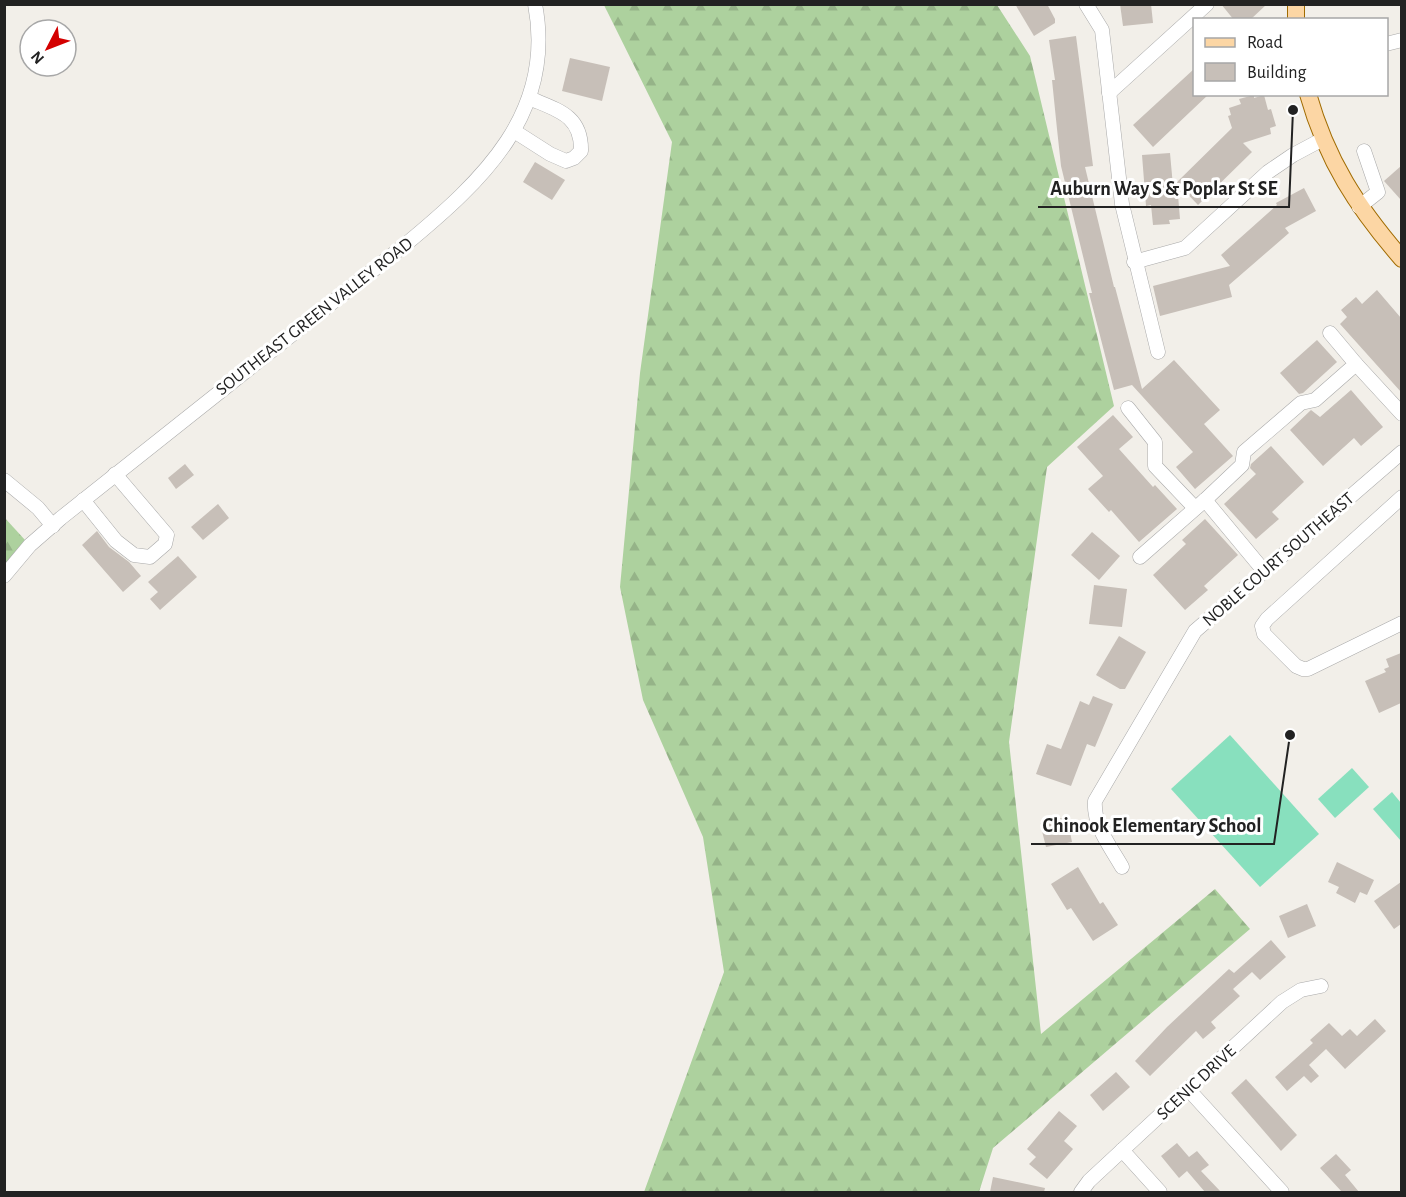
<svg xmlns="http://www.w3.org/2000/svg" width="1406" height="1197" viewBox="0 0 1406 1197" font-family="'Alegreya Sans',sans-serif">
<style>
.forest{fill:url(#forest-firs)}
.pitch{fill:#88e0be}
.building{fill:#c7bfb8}
.lines{fill:none;stroke-linecap:round;stroke-linejoin:round}
.minor-casing{stroke:#a9a9a9;stroke-width:15}
.major-casing{stroke:#a06b00;stroke-width:18}
.minor{stroke:#fff;stroke-width:14}
.major{stroke:#fcd6a4;stroke-width:16}
.labels{text-anchor:middle;stroke-width:6;stroke-linejoin:round;paint-order:stroke}
.street-label{font-size:18px;fill:#222;stroke:#fff}
.leader{fill:none;stroke:#222;stroke-width:2}
.callout-dot{fill:#222;stroke:#fff;stroke-width:2}
.callout-label{font-size:20px;text-anchor:middle;font-weight:bold;fill:#222;stroke:#fff;stroke-width:6;stroke-linejoin:round;paint-order:stroke}
</style>
<defs>
<pattern id="forest-firs" width="22" height="20" patternUnits="userSpaceOnUse" patternTransform="scale(1.5)"><rect width="22" height="20" fill="#add19e"/><path d="M5 1l3.5 6h-7zM16 11l3.5 6h-7z" fill="#95b388"/></pattern>
</defs>
<rect width="100%" height="100%" fill="#f2efe9"/>
<g class="forest">
<polygon points="604,5 997,5 1030,56 1114,406 1047,467 1009,742 1041,1034 1215,889 1250,929 993,1148 979,1192 644,1192 724,972 703,837 643,700 620,587 640,373 672,142"/>
<polygon points="4,517 25,540 5,564 4,564"/>
</g>
<g class="pitch">
<polygon points="1230,735 1319,834 1260,887 1171,789"/>
<polygon points="1352,768 1369,787 1335,818 1318,799"/>
<polygon points="1392,792 1401,803 1401,841 1373,809"/>
</g>
<g class="building">
<polygon points="1015,4 1047,4 1055,19 1055,23 1034,36"/>
<polygon points="1120,4 1151,4 1153,23 1123,26"/>
<polygon points="1221,4 1267,4 1250,20 1234,20"/>
<polygon points="1076,36 1093,166 1085,167 1114,287 1115,287 1142,389 1174,360 1220,410 1204,424 1233,456 1195,489 1176,467 1193,452 1132,385 1114,390 1089,293 1092,293 1061,166 1057,129 1052,80 1055,80 1049,40"/>
<polygon points="570,58 610,67 602,101 562,91"/>
<polygon points="1194,69 1194,94 1209,94 1153,147 1133,125"/>
<polygon points="1254,95 1254,98 1264,95 1268,110 1271,109 1276,126 1270,128 1271,134 1243,143 1252,152 1198,205 1177,183 1180,219 1169,220 1170,224 1153,225 1151,205 1146,206 1142,155 1170,153 1173,186 1232,128 1228,116 1231,115 1229,108 1241,104 1239,99"/>
<polygon points="535,162 565,180 552,200 523,182"/>
<polygon points="1401,166 1401,200 1384,181"/>
<polygon points="1304,188 1316,211 1285,228 1289,233 1229,285 1232,297 1160,316 1153,286 1230,266 1221,255 1277,205 1276,203"/>
<polygon points="1377,290 1401,318 1401,392 1340,324 1347,317 1341,310 1356,297 1362,304"/>
<polygon points="1317,340 1337,362 1303,393 1299,394 1280,373"/>
<polygon points="1351,390 1383,427 1361,446 1354,438 1323,466 1290,430 1311,410 1320,417"/>
<polygon points="1113,415 1133,437 1119,449 1153,487 1155,485 1177,509 1139,542 1111,510 1109,512 1088,489 1103,476 1077,447"/>
<polygon points="1271,446 1304,482 1272,512 1279,519 1256,539 1224,504 1256,474 1250,468 1251,464"/>
<polygon points="185,464 194,475 176,489 168,478"/>
<polygon points="218,504 229,518 203,540 191,527"/>
<polygon points="1205,519 1238,555 1204,586 1208,590 1185,610 1153,575 1186,544 1182,540"/>
<polygon points="97,531 109,547 129,562 141,576 123,592 82,545"/>
<polygon points="1092,532 1120,556 1099,580 1071,555"/>
<polygon points="178,556 197,577 160,610 150,599 158,592 148,582"/>
<polygon points="1094,585 1127,589 1122,627 1089,624"/>
<polygon points="1119,636 1146,652 1125,689 1120,689 1096,675"/>
<polygon points="1401,653 1401,703 1379,713 1365,681 1386,672 1384,669 1389,667 1386,659"/>
<polygon points="1093,696 1113,704 1095,747 1087,744 1071,786 1036,774 1047,744 1061,749 1080,701 1089,705"/>
<polygon points="1067,817 1072,842 1046,847 1040,823"/>
<polygon points="1337,862 1374,880 1367,895 1360,892 1355,903 1336,893 1339,887 1328,882"/>
<polygon points="1078,867 1100,904 1103,902 1118,925 1093,941 1071,908 1067,910 1051,884"/>
<polygon points="1401,882 1401,924 1394,929 1374,901"/>
<polygon points="1307,904 1316,926 1288,938 1279,916"/>
<polygon points="1271,940 1286,957 1260,980 1252,972 1233,989 1240,996 1211,1022 1216,1028 1203,1039 1196,1031 1150,1076 1135,1061 1167,1027 1229,969 1234,973"/>
<polygon points="1375,1019 1386,1031 1345,1069 1326,1049 1309,1065 1319,1076 1311,1083 1304,1076 1287,1091 1275,1077 1313,1043 1310,1040 1329,1023 1342,1036 1350,1029 1357,1036"/>
<polygon points="1116,1072 1130,1087 1103,1111 1090,1095"/>
<polygon points="1246,1079 1297,1135 1281,1151 1231,1093"/>
<polygon points="1059,1111 1077,1126 1064,1141 1073,1149 1047,1179 1029,1164 1036,1157 1027,1149"/>
<polygon points="1177,1143 1189,1157 1197,1151 1209,1165 1201,1171 1221,1192 1205,1192 1187,1171 1179,1178 1161,1156"/>
<polygon points="1336,1154 1351,1170 1345,1175 1359,1192 1342,1192 1320,1168"/>
<polygon points="993,1177 1045,1188 1044,1192 990,1192"/>
</g>
<g class="lines">
<g class="minor-casing">
<g id="minor">
<polyline points="1086,4 1102,30 1122,204 1158,352"/>
<polyline points="1386,44 1402,40"/>
<polyline points="1109,93 1207,4"/>
<path d="M514,131L550,154L566,161L574,158L581,151C582,115 557,110 529,98"/>
<polyline points="1359,207 1378,192 1364,151"/>
<polyline points="1134,262 1185,248 1268,172 1293,155 1323,139"/>
<polyline points="1356,364 1402,414"/>
<polyline points="1128,408 1155,442 1155,466 1195,508"/>
<polyline points="4,480 38,508 53,526"/>
<polyline points="1402,497 1267,619 1262,626 1264,634 1296,666 1303,669 1308,669 1402,623"/>
<polyline points="83,500 116,541 134,555 150,557 165,544 167,535 115,474"/>
<polyline points="1205,500 1264,571"/>
<polyline points="1140,557 1205,500 1242,465 1244,452 1301,403 1315,400 1356,364 1330,333"/>
<path d="M4,576L30,545L61,518L406,244C482,181 556,113 535,4"/>
<path d="M1122,867C1110,846 1093,825 1095,801L1195,631L1402,452"/>
<polyline points="1188,1089 1282,1192"/>
<polyline points="1122,1150 1160,1192"/>
<polyline points="1081,1192 1089,1181 1282,1002 1301,990 1321,986"/>
</g>
</g>
<g class="major-casing">
<g id="major">
<polyline points="1296,20 1296,4"/>
<path d="M1308,94C1327,161 1357,207 1402,259"/>
</g>
</g>
<use href="#minor" class="minor"/>
<use href="#major" class="major"/>
</g>
<g class="labels">
<g class="street-label">
<text transform="translate(314 316) rotate(-38)" y="6">SOUTHEAST GREEN VALLEY ROAD</text>
<text transform="translate(1278 559) rotate(-41)" y="6">NOBLE COURT SOUTHEAST</text>
<text transform="translate(1196 1082) rotate(-43)" y="6">SCENIC DRIVE</text>
</g>
</g>
<path class="leader" d="M1293 110L1289 207H1038M1290 735L1274 844H1031"/>
<g class="callout-dot">
<circle cx="1293" cy="110" r="6"/>
<circle cx="1290" cy="735" r="6"/>
</g>
<g class="callout-label">
<text x="1164" y="195">Auburn Way S &amp; Poplar St SE</text>
<text x="1152" y="832">Chinook Elementary School</text>
</g>
<rect width="1406" height="1197" fill="none" stroke="#222222" stroke-width="12"/>
<rect x="1193" y="18" width="195" height="78" fill="#ffffff" stroke="#a7a7a7" stroke-width="1.5"/>
<rect x="1205" y="38" width="30" height="9" fill="#fcd6a4" stroke="#a7a7a7" stroke-width="1.5"/>
<text x="1247" y="48" font-size="18" fill="#222222">Road</text>
<rect x="1205" y="63" width="30" height="18" fill="#c7bfb8" stroke="#a7a7a7" stroke-width="1.5"/>
<text x="1247" y="78" font-size="18" fill="#222222">Building</text>
<g transform="translate(48 48) rotate(228)"><circle r="28" fill="#ffffff" stroke="#a7a7a7" stroke-width="1.5"/>
<path d="M0-4.5L10 22L0 15L-10 22Z" fill="#d40000"/>
<text y="-9" font-size="16" font-weight="bold" text-anchor="middle" fill="#222222">N</text>
</g>
</svg>
